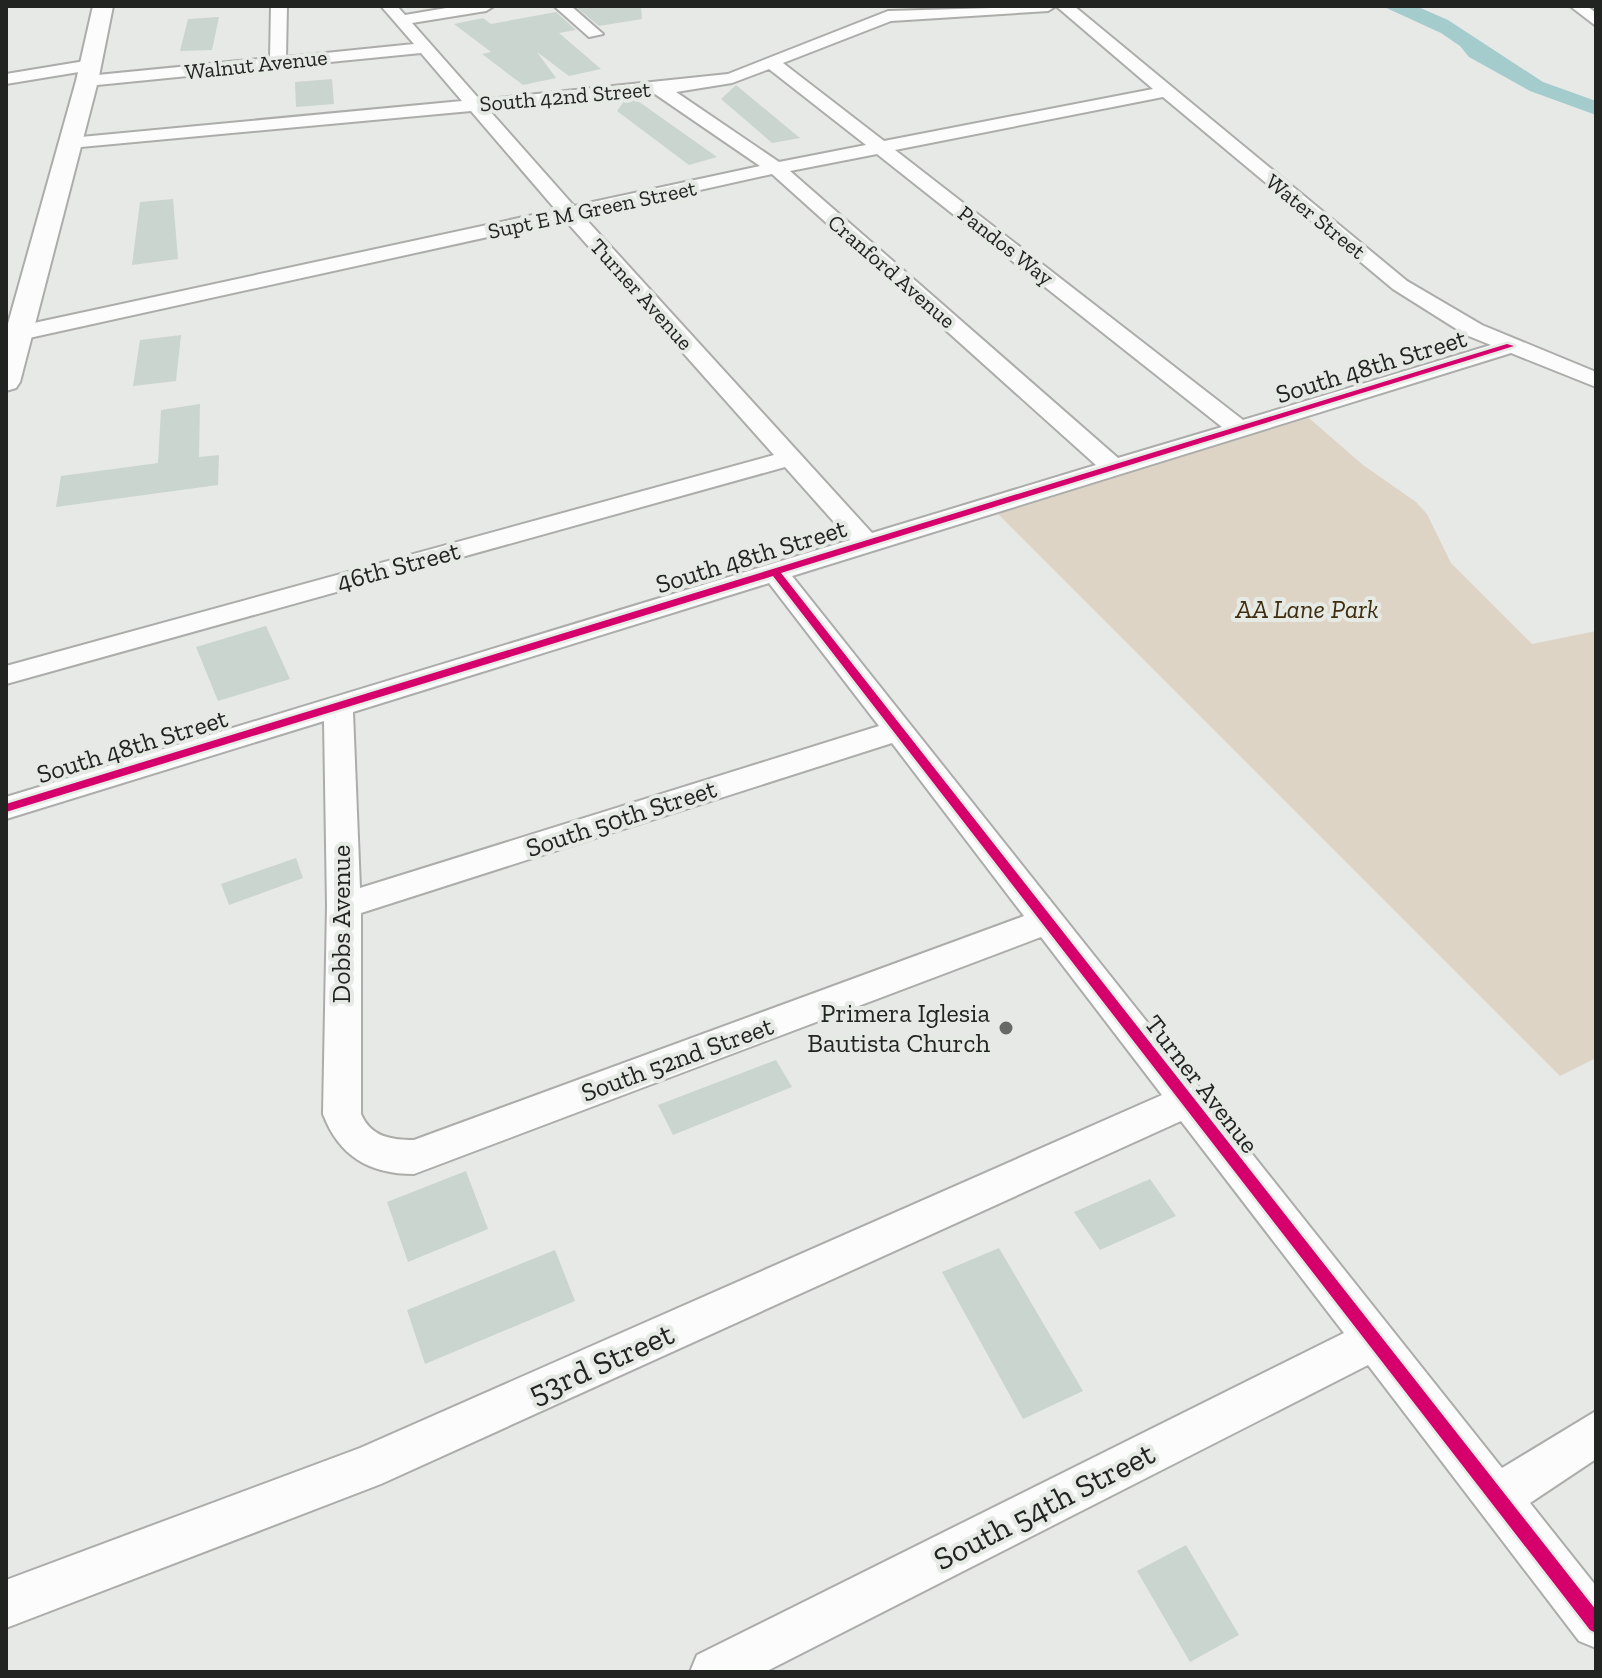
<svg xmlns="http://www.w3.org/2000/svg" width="1602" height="1678" viewBox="0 0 1602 1678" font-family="'Zilla Slab',serif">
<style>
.green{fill:#ddd4c6}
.water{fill:#a5cccd}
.building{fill:#cbd5d0}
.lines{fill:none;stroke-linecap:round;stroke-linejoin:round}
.minor-casing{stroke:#acadab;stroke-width:4}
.major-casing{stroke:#acadab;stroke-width:4}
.minor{fill:#fbfcfb;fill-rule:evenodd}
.major{fill:#fbfcfb;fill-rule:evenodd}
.cycleway-casing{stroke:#e6eae5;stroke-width:5}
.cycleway{fill:#d6006c;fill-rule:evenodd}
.poi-dot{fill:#676967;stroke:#e6eae5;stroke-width:3}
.labels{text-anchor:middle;stroke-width:8;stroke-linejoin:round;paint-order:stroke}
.far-street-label{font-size:22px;fill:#222422;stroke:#e6eae5}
.street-label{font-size:26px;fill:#222422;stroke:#e6eae5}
.park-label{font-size:26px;font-style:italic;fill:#3f2d0e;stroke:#e6eae5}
.poi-label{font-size:26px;fill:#222422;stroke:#e6eae5;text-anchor:end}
.near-street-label{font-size:32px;fill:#222422;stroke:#e6eae5}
</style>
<rect width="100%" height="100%" fill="#e7e9e6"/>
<polygon class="green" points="1309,418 1363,465 1416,502 1427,514 1451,563 1532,644 1596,631 1596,1058 1560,1076 990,506"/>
<polygon class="water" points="1382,6 1416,6 1448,20 1543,82 1596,101 1596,115 1530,91 1469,57 1460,46 1441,33"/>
<g class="building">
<polygon points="586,6 641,6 642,19 599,26 577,8"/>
<polygon points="556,12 576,30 559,33 601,69 569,76 537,52 556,78 523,85 482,54 491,52 454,24 483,18 491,24"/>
<polygon points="219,17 212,50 180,51 188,19"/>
<polygon points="332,79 334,104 296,107 295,82"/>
<polygon points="736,85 800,138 772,143 721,99"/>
<polygon points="635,99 717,157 689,165 617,111 625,100"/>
<polygon points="173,199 178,259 132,265 140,202"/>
<polygon points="181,335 176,381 133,386 140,340"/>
<polygon points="200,404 199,457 219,455 218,485 56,507 61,476 158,463 161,410"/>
<polygon points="266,626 290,679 218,701 196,647"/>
<polygon points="296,858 303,878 229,905 221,884"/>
<polygon points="776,1060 792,1087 673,1135 658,1105"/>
<polygon points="466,1171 488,1229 408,1262 387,1202"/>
<polygon points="1150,1179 1176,1216 1100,1250 1074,1212"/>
<polygon points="999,1248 1083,1391 1023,1419 942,1272"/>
<polygon points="555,1250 575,1301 425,1364 407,1310"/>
<polygon points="1186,1545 1239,1635 1190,1662 1137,1571"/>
</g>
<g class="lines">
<g class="minor-casing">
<g id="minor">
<path d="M271,6H287L286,57L414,44L381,6H397L405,15L458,6H494L486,11L412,23L480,100L728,74L888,11L1056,6L1048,11L891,21L783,63L884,141L1153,89L1056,6H1074L1407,281L1482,325L1596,372V387L1511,353L792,576L1502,1468L1596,1411V1459L1530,1503L1596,1586V1648L1579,1641L1368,1365L765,1672H690L697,1655L1344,1333L1181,1121L381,1484L6,1628V1580L360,1448L1162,1095L1041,937L414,1174C369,1174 339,1156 323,1114L327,906L324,721L6,819V797L850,540L785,467L6,684V666L774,455L565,220L20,340L12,338L9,333L20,326L556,210L471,111L70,148L61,143L70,138L462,101L421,53L87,86L78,81L87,76L270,58ZM769,69L866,145L779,162L676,92L732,83ZM655,94L760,166L574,206L488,109ZM1163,97L1393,289L1466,335L1491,345L1243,420L895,150ZM877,154L1222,427L1118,458L790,171ZM772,174L1096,465L872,533L583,216ZM769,583L879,726L360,888L353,712ZM892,743L1024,916L414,1140C391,1140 371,1137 361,1114V913Z"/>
<polygon points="554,6 571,6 603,34 589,37"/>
<polygon points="1570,6 1587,6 1596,13 1596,26"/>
<polygon points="91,60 99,65 97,69 6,84 6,74"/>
</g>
</g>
<g class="major-casing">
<polygon id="major" points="93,6 113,6 98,81 20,382 16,388 6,391 6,331 76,81"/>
</g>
<use href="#minor" class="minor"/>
<use href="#major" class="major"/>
<g class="cycleway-casing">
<polygon id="cycleway" points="1507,344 1514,346 781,573 1596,1610 1596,1633 1590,1630 773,576 6,812 6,804"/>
</g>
<use href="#cycleway" class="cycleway"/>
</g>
<circle class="poi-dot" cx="1006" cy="1028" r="8"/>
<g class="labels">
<g class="far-street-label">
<text transform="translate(256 64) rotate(-6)" y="8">Walnut Avenue</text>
<text transform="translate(565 96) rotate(-5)" y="8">South 42nd Street</text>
<text transform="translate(592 209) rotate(-12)" y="8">Supt E M Green Street</text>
<text transform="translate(1316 216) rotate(39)" y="8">Water Street</text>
<text transform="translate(1006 245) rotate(38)" y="8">Pandos Way</text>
<text transform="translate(892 271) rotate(41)" y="8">Cranford Avenue</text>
<text transform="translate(642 294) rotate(48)" y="8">Turner Avenue</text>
</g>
<g class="street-label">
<text transform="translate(1371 366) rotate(-17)" y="9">South 48th Street</text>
<text transform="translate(751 556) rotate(-17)" y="9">South 48th Street</text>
<text transform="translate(398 566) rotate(-15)" y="9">46th Street</text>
<text transform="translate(132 746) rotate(-17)" y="9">South 48th Street</text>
<text transform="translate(621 818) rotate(-18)" y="9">South 50th Street</text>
<text transform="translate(341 924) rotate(-90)" y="9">Dobbs Avenue</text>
<text transform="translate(677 1059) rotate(-20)" y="9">South 52nd Street</text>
<text transform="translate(1202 1084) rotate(52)" y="9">Turner Avenue</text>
</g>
<g class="park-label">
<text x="1307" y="618">AA Lane Park</text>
</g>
<g class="poi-label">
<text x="990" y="1022">Primera Iglesia<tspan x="990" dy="30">Bautista Church</tspan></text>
</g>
<g class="near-street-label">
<text transform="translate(601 1363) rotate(-24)" y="11">53rd Street</text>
<text transform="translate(1044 1506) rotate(-27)" y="11">South 54th Street</text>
</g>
</g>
<rect width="1602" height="1678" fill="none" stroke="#222422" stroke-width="16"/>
</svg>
